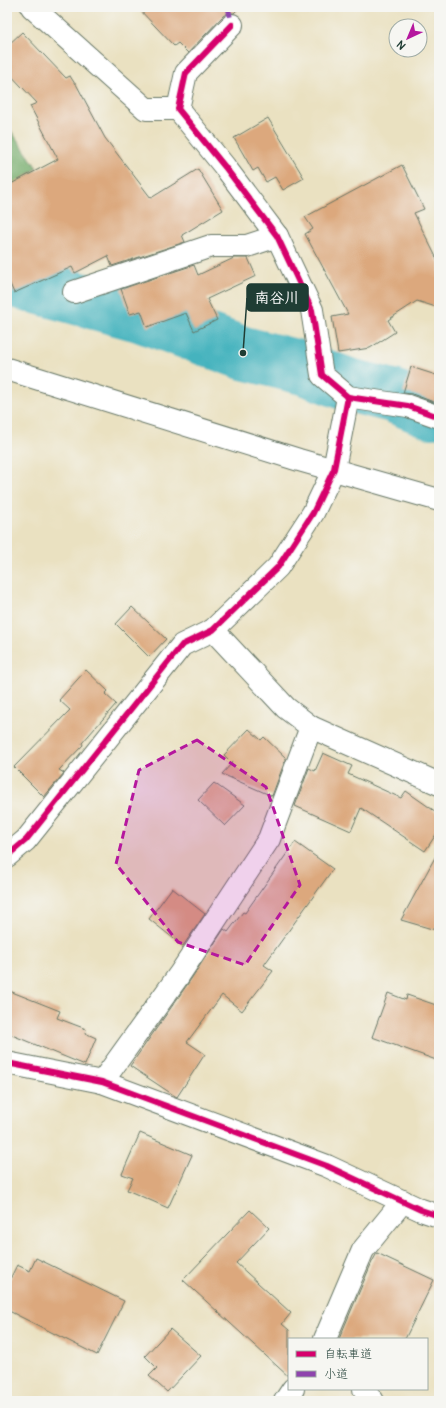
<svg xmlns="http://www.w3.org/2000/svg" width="446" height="1408" viewBox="0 0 446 1408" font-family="Pangolin,'Klee One',sans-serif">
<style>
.forest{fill:#74ac6a;stroke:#4a744f}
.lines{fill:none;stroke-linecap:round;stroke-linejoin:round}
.river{stroke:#44b3be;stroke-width:54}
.building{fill:#dca87d}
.minor-casing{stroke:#667665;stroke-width:24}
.minor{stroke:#fff;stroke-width:22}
.quiet{stroke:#8e44ad;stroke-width:5;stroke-dasharray:10 5;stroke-linecap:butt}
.cycleway-casing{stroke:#f6f6f2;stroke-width:8}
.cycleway{stroke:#d6006c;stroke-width:6}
.marked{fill:#b5179e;fill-opacity:0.2;stroke:#b5179e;stroke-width:3;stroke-dasharray:8 5;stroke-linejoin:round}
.leader{fill:none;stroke:#1f3d34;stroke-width:1.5}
.callout-dot{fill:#1f3d34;stroke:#f6f6f2;stroke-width:1.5}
.callout{fill:#1f3d34;stroke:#1f3d34;stroke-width:1.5}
.callout-label{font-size:15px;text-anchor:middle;font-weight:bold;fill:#fff}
</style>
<rect width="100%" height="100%" fill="#f6f6f2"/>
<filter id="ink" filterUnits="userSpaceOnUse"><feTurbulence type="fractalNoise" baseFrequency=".025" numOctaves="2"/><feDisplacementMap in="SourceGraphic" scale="8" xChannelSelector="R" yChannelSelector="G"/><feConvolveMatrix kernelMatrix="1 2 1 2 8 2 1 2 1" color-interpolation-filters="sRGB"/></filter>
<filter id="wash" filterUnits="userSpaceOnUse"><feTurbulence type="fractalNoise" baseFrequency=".012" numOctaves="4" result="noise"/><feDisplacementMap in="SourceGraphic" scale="16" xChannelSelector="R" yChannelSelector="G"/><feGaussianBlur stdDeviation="0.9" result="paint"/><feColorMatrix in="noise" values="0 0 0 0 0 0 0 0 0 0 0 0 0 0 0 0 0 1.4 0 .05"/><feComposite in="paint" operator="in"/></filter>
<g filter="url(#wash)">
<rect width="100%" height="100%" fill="#eae1c1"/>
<polygon class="forest" points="7,125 37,168 7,191"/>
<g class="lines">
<polyline class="river" points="7,279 139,315 243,353 303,368 349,385 393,396 432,412"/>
</g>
<g id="blocks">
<g class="building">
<polygon points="137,7 240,7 234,13 228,13 223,16 188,53 178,43 174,46"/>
<polygon points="22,32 66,78 70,76 75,84 76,84 105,138 151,198 198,169 223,210 182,235 185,242 112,266 108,256 75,273 72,267 14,293 7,277 7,186 58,159 30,106 37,103 7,71 7,46"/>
<polygon points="268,118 304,178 283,190 275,177 266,182 258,168 253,171 234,138"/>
<polygon points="402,165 424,209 414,213 439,263 439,308 417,301 388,320 395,332 370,348 338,353 332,317 348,314 305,234 313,229 305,217"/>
<polygon points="234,258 248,258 256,276 207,299 217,320 194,331 186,313 147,327 141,311 130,314 121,289 194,265 198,275"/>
<polygon points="411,367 439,376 439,404 412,394 403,393"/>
<polygon points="132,607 166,639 149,657 116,624"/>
<polygon points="86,670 108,691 105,694 116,704 82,743 83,745 59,770 64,773 44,797 14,767 70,710 59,700"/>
<polygon points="249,729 261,740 264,737 286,758 272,796 222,774 232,763 224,755"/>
<polygon points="323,753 352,766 348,774 401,798 406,791 439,814 439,830 425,851 361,808 351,831 295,806 309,768 315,771"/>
<polygon points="214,783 245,805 225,826 198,800"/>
<polygon points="295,842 333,869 264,965 273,971 242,1011 222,995 187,1042 205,1054 177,1097 175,1096 130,1066 189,982 224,929 228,932 243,912 245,913"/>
<polygon points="439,850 439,931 401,920"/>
<polygon points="172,888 205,914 183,946 149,919"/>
<polygon points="7,990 60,1011 57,1018 86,1029 85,1033 96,1038 85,1065 7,1033"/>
<polygon points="388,993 406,1000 407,995 439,1006 439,1061 372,1037"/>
<polygon points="140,1133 192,1155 168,1208 127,1190 133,1178 122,1174"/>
<polygon points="250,1210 269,1228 236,1263 291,1313 282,1324 289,1330 289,1377 183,1280"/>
<polygon points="377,1253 434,1280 405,1339 339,1339 372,1262"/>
<polygon points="36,1258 124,1301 97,1355 7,1310 7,1285 17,1265 30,1271"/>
<polygon points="170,1329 201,1356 167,1392 149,1376 157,1368 145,1356"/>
</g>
</g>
</g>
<g filter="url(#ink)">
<use href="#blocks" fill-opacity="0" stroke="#667665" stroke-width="1"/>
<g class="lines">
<g class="minor-casing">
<g id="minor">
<polyline points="32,7 146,109 178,109"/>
<polyline points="232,25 186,73 178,109 225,167 277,236 312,310 322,375 348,397 408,406 439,417"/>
<polyline points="74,292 211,246 247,246 277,236"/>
<polyline points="7,369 299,460 439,500"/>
<polyline points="213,630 286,708 311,727 439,784"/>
<polyline points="7,856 26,840 182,645 213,630 278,567 313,513 334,469 348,397"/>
<polyline points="7,1063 102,1082 327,1166 421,1210 439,1216"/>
<polyline points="102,1082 179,975 269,839 311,727"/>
<polyline points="325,1339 363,1250 403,1201"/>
<polyline points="364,1389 373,1401"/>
<polyline points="285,1401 293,1389"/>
</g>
</g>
<use href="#minor" class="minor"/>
<polyline class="quiet" points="228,7 232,25"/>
<g class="cycleway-casing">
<g id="cycleway">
<polyline points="232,25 186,73 178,109 225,167 277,236 312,310 322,375 348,397 408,406 439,417"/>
<polyline points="7,856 26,840 182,645 213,630 278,567 313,513 334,469 348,397"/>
<polyline points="7,1063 102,1082 327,1166 421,1210 439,1216"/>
</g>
</g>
<use href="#cycleway" class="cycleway"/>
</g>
</g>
<path class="marked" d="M197,740L266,787L300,885L245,965L178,942L116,864L139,770Z"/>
<path class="leader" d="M243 353L247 298"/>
<circle class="callout-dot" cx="243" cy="353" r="4"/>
<rect class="callout" x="247" y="284" width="61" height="27" rx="4"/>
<g class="callout-label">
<text x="277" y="303">南谷川</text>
</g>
<rect width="446" height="1408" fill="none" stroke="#f6f6f2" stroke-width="24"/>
<rect x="288" y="1338" width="140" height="52" fill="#f6f6f2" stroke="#a0aca6"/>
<rect x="296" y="1351" width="20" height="6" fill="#d6006c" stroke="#a0aca6"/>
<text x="324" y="1358" font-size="12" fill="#1f3d34">自転車道</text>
<rect x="296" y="1371" width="20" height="6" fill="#8e44ad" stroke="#a0aca6"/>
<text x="324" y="1378" font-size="12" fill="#1f3d34">小道</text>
<g transform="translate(408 38) rotate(224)"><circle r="19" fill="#f6f6f2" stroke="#a0aca6"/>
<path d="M0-3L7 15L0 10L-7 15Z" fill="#b5179e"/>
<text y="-6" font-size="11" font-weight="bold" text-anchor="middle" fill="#1f3d34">N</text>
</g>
</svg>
